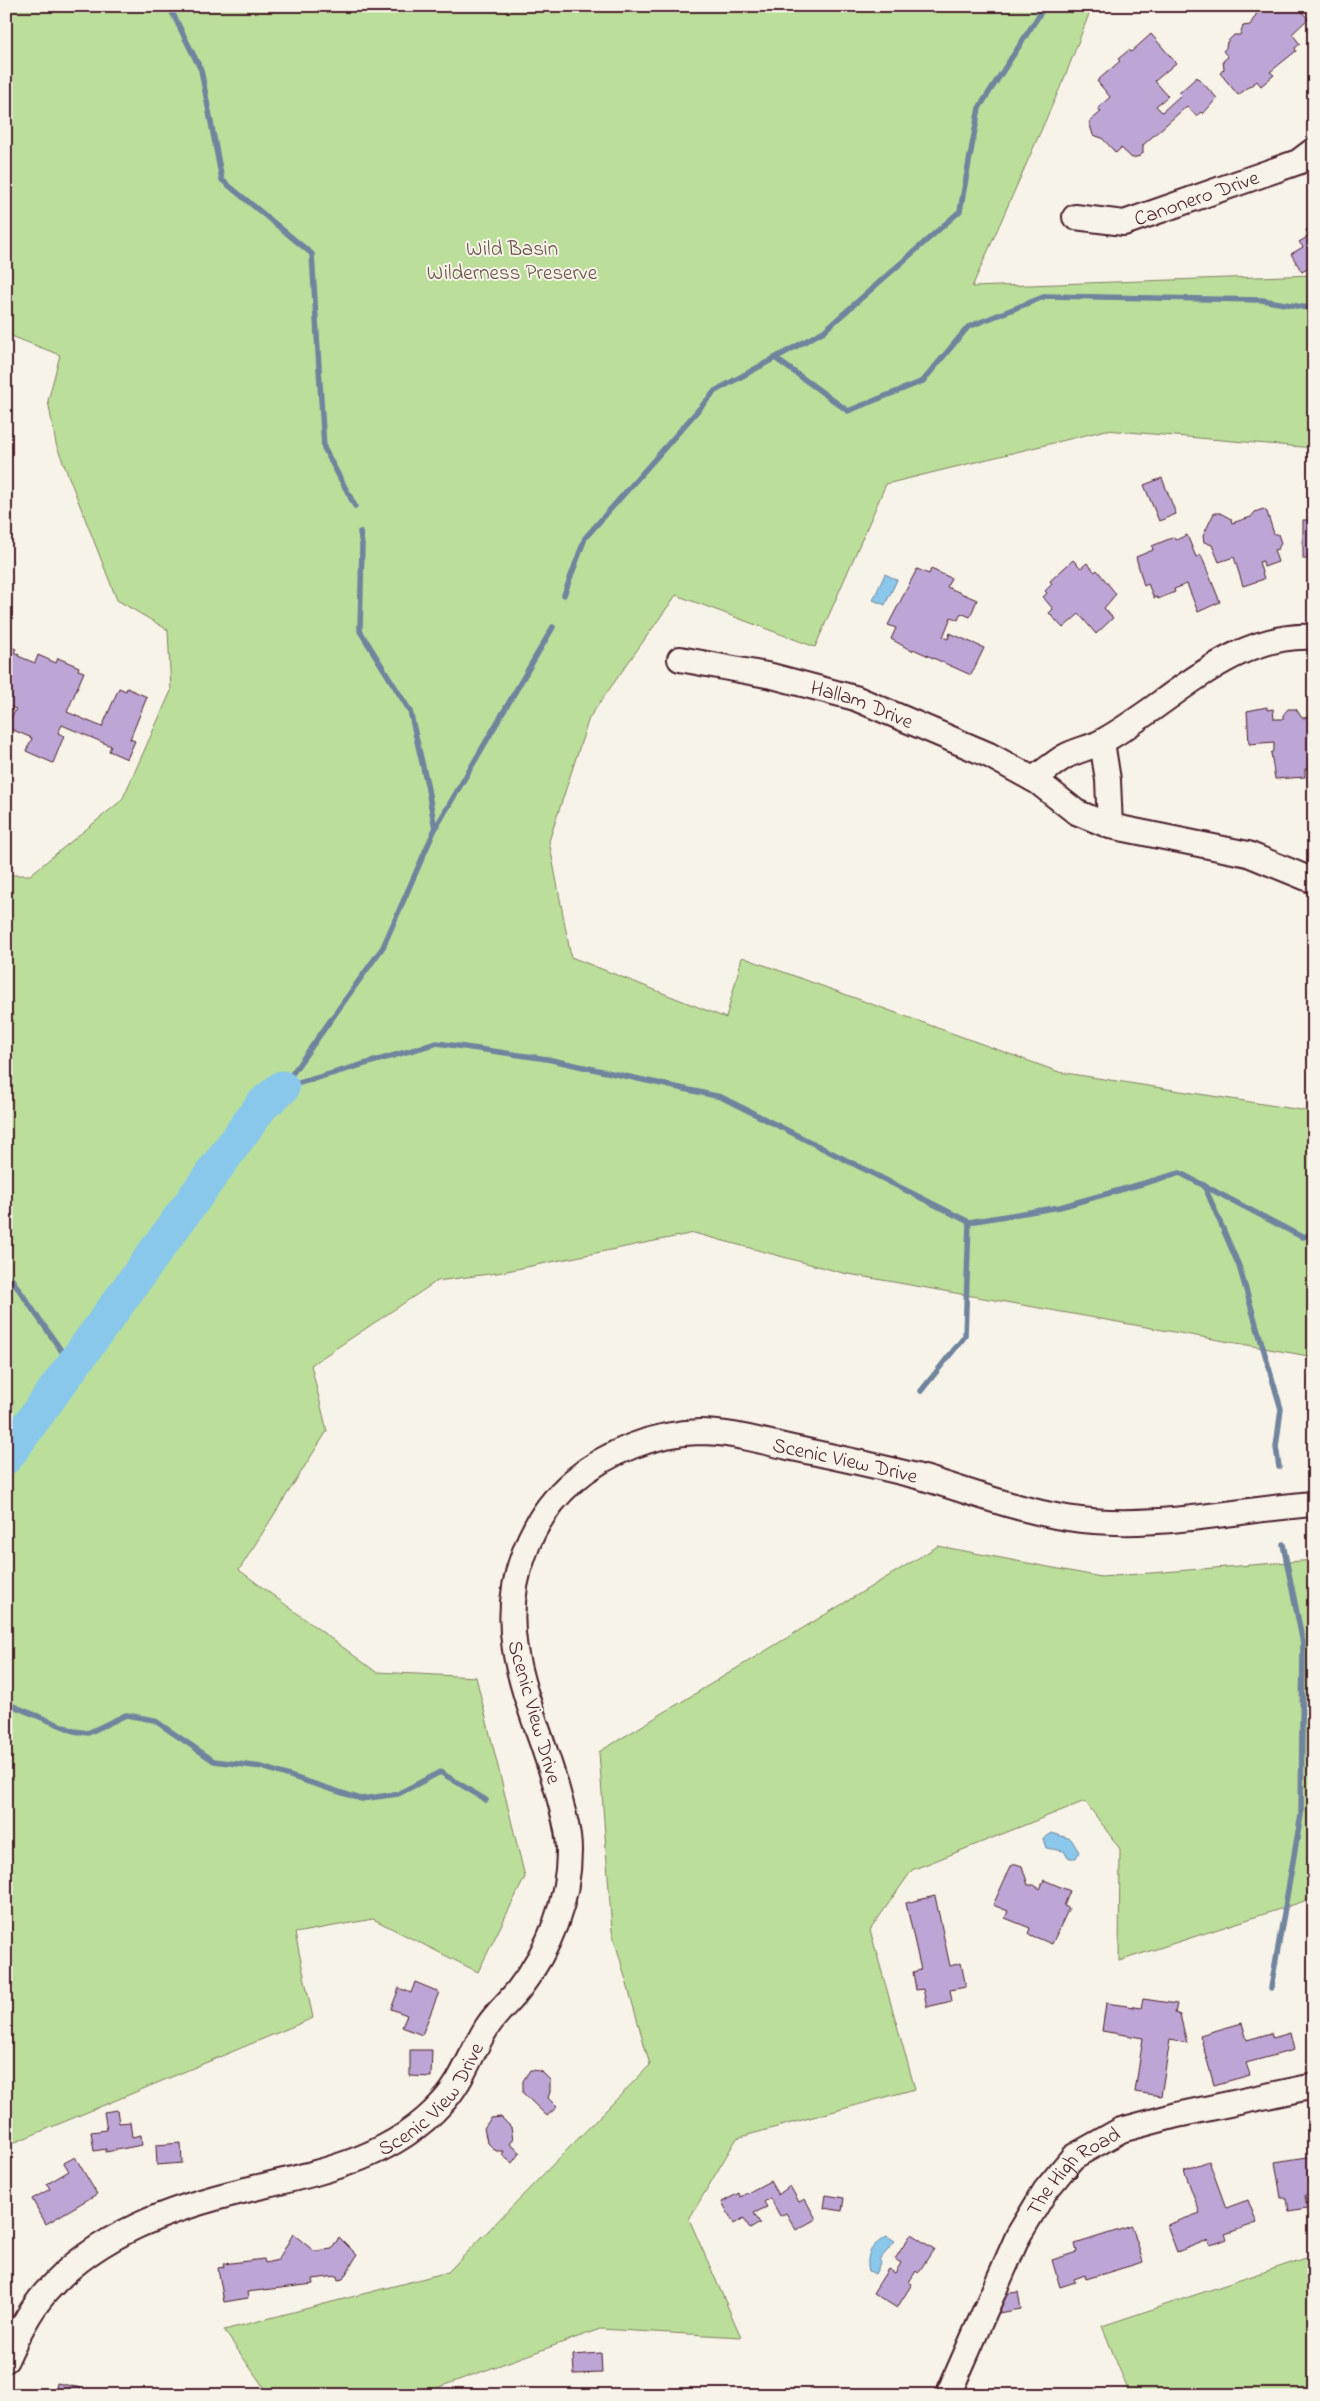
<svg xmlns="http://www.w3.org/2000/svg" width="1320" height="2401" viewBox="0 0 1320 2401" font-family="'Indie Flower',sans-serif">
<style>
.green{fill:#bbdf9a;stroke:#827f62}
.water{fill:#8ac8eb;stroke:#70849e}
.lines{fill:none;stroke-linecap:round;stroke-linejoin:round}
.stream{stroke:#70849e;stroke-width:5.5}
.river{stroke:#8ac8eb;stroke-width:35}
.building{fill:#bda6d5;stroke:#4a1f2b}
.minor-casing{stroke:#4a1f2b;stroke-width:28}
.minor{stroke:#f7f3e8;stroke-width:24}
.labels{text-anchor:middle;stroke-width:4;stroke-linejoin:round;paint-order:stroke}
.street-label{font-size:21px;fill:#4a1f2b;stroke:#f7f3e8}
.park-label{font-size:21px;fill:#664f47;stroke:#f7f3e8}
</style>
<rect width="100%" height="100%" fill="#f7f3e8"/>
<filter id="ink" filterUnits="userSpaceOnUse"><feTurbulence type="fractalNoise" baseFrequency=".02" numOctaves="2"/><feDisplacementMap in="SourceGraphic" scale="10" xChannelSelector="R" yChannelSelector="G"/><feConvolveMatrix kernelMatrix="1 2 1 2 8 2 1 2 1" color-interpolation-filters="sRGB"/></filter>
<g filter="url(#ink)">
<g class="green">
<polygon points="6,6 1092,6 1066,74 972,287 1314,275 1314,448 1106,430 886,484 815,647 676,595 589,718 549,841 571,957 726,1018 742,957 1059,1072 1314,1112 1314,1357 843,1273 694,1233 497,1273 437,1281 311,1365 327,1431 239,1570 376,1672 476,1677 525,1877 478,1972 373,1919 295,1933 313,2018 6,2146 6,875 30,875 122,800 171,691 168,630 117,600 56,444 48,401 60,355 6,334"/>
<polygon points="938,1546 1101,1577 1314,1560 1314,1898 1119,1961 1120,1849 1085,1801 912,1870 870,1930 915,2089 737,2138 689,2219 741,2337 600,2329 417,2395 269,2395 224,2330 448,2272 650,2065 612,1931 599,1752"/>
<polygon points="1309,2257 1314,2263 1314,2395 1130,2395 1102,2326"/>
</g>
<g class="water">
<polygon points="885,574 897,580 885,605 873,600"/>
<polygon points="1052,1833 1071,1839 1079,1852 1076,1858 1068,1858 1064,1851 1046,1848 1043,1839"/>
<path d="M887,2237L895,2242L879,2260L881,2262L875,2274L869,2271C865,2254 872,2244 887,2237Z"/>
</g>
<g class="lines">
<g class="stream">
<polyline points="169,6 201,70 222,180 312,254 324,448 355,506"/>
<polyline points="775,358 824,331 960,211 979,108 1045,6"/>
<polyline points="360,532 362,545 360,631 410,711 427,784 435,829"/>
<polyline points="564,595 585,538 715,391 775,358 848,411 923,381 968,327 1046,296 1262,300 1314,309"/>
<polyline points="282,1088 437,1043 547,1059 721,1097 969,1222 1060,1207 1180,1173 1302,1237 1314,1234"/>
<polyline points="282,1088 383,947 435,829 553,627"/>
<polyline points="1204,1185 1239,1266 1281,1409 1276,1447 1279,1467"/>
<polyline points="6,1271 72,1366"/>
<polyline points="921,1391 965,1336 969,1222"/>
<polyline points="6,1703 74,1731 88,1733 126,1715 154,1720 214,1761 262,1767 361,1799 398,1794 440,1772 486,1800"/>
<polyline points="1271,1988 1301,1815 1303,1643 1283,1544"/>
</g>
<polyline class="river" points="6,1457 262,1105 282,1088"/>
</g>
<g class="building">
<polygon points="1261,6 1297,6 1308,19 1292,34 1300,44 1295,48 1296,51 1270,72 1274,75 1261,86 1257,81 1238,95 1220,73 1224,69 1223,61 1228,57 1223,51 1226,48 1227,42 1234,35 1240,35 1243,26 1250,25"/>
<polygon points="1151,34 1176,63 1155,81 1168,96 1156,106 1162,112 1181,95 1179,93 1197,77 1217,98 1203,114 1201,112 1196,116 1187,106 1143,145 1143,153 1140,156 1132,158 1121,148 1116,153 1102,138 1093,135 1089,122 1101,112 1098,108 1110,97 1097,81 1120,61 1118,59 1129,50 1131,52"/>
<polygon points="1314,226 1314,273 1311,267 1302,272 1291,254 1303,247 1299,242 1309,236 1306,230"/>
<polygon points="1162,478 1176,514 1159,521 1144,485"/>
<polygon points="1263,509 1267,512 1274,534 1278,534 1281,543 1278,549 1274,550 1278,562 1264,567 1263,561 1259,562 1264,579 1243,586 1234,557 1219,562 1212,545 1204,542 1203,536 1214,513 1220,513 1231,519 1232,523 1251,517 1255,512"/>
<rect x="1303" y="520" width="11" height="39"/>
<polygon points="1187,535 1196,557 1201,555 1220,602 1198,612 1187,584 1174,589 1175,592 1158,599 1157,597 1154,598 1148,584 1144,586 1136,557 1153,550 1152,546 1174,537 1176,540"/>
<polygon points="1073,560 1081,568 1087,563 1095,572 1097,570 1116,594 1104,608 1113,618 1096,634 1079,614 1063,628 1049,613 1053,609 1043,597 1047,593 1045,591 1052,584 1050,581"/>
<polygon points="917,569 929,574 931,569 951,578 947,587 977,600 970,617 961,613 958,620 951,617 943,637 948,639 950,633 984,648 971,675 913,649 912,651 891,639 896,628 888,625"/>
<polygon points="6,645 16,649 14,652 19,654 18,656 35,663 38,655 56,663 58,658 79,667 78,670 84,672 67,712 102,727 119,688 126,691 127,688 147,697 130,739 135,741 127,759 109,751 111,746 62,725 58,733 64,736 53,763 26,751 32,738 6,727 16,709 6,705"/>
<polygon points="1267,707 1267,710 1273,709 1274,719 1283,719 1283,715 1288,709 1296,709 1302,718 1314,717 1314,768 1305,769 1305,777 1275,779 1271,753 1274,750 1274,742 1249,744 1247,711"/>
<polygon points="1016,1864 1022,1866 1028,1885 1034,1885 1040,1889 1044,1880 1070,1891 1064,1906 1069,1908 1052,1944 1028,1934 1030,1928 1005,1918 1008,1911 993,1905 1011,1866"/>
<polygon points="935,1896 950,1966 961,1963 966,1987 950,1990 952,2001 927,2007 923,1989 916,1990 913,1972 921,1970 906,1903"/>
<polygon points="415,1982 439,1992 422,2035 402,2027 407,2015 391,2009 399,1988 411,1993"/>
<polygon points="1143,1999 1177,2004 1175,2013 1180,2015 1187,2043 1170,2040 1161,2096 1135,2092 1143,2038 1102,2031 1106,2003 1141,2008"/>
<polygon points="1242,2023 1247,2040 1271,2033 1273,2038 1290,2033 1294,2050 1246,2063 1250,2075 1214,2085 1200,2035"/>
<polygon points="410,2050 432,2050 431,2077 410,2076"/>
<polygon points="530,2070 541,2071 550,2080 550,2092 548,2098 557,2107 547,2116 523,2093 523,2081"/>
<polygon points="117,2110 119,2123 130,2122 132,2137 141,2135 142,2145 106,2152 106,2149 94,2151 91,2132 107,2130 104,2112"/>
<polygon points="501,2117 511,2127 513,2140 510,2144 520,2152 512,2163 502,2155 504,2151 496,2151 487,2142 484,2128 491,2118"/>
<polygon points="181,2143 182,2163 157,2165 156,2145"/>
<polygon points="1314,2156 1314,2193 1305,2195 1307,2209 1289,2212 1287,2198 1281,2198 1275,2162"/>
<polygon points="75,2157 97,2194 46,2224 32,2199 50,2189 47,2184 69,2171 64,2163"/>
<polygon points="1209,2161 1226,2208 1248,2200 1257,2223 1225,2234 1227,2239 1217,2243 1210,2245 1208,2240 1177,2252 1167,2225 1200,2213 1184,2170"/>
<polygon points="770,2181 778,2195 790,2186 799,2202 805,2199 816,2219 796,2230 786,2213 780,2216 770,2198 764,2202 767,2207 754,2213 760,2223 750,2229 744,2218 734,2224 722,2202 739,2193 740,2197"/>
<polygon points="826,2195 844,2198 842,2211 824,2208"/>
<polygon points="1132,2226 1143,2262 1086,2279 1085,2275 1074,2279 1075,2282 1060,2287 1052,2260 1077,2252 1075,2244"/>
<polygon points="293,2234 314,2251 332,2249 339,2237 357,2255 343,2279 338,2280 337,2276 313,2279 314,2284 247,2292 248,2298 224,2302 218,2268 224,2267 223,2264 264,2259 265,2263 278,2260"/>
<polygon points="911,2234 934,2249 918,2273 916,2271 909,2282 912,2284 897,2308 873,2293 888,2269 895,2273 901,2263 895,2259"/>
<polygon points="1018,2292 1021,2309 999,2313 996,2295"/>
<polygon points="601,2353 602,2373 574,2374 573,2355"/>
<polygon points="57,2383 81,2388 79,2395 38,2395 39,2391 55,2395"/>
</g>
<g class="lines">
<g class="minor-casing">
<g id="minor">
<path id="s1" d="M1075,217L1124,223L1298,162L1314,150"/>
<path id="s2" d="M680,659L772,676L855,698L989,755L1038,782L1076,812L1110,826L1248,854L1314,881"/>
<polyline points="1102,742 1108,780 1110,826"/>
<path d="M1033,779C1044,772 1054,763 1064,757C1076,750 1091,748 1103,741C1170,704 1232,632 1314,637"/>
<path id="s3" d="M6,2360C17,2336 29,2311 46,2292C96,2234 174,2207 246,2190C317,2173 391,2160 442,2103C463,2081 471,2052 487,2027C496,2013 509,2002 519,1989C549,1950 569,1901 569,1851C569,1831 563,1812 558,1793C536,1711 491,1640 524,1554C534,1525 550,1501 573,1481C606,1452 656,1433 700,1432C730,1432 760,1441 788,1447C834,1457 879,1466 924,1478C971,1492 1018,1510 1067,1518C1149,1531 1232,1510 1314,1504"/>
<path id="s4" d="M948,2395L1018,2236L1045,2191L1073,2157L1121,2130L1177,2115L1314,2086"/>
</g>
</g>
<use href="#minor" class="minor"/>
</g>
</g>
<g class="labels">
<g class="street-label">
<text dy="7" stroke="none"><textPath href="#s1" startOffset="126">Canonero Drive</textPath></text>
<text dy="7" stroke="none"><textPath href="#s2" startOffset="188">Hallam Drive</textPath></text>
<text dy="7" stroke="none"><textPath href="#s3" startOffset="1495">Scenic View Drive</textPath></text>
<text transform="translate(535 1712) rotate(74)" y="7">Scenic View Drive</text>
<text dy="7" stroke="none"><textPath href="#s3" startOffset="521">Scenic View Drive</textPath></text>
<text dy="7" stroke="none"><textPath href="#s4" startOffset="261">The High Road</textPath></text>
</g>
<g class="park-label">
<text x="512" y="255">Wild Basin<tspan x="512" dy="24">Wilderness Preserve</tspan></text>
</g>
</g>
<rect width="1320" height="2401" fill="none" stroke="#f7f3e8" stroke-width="25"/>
<rect x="12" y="12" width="1295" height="2376" fill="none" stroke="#4a1f2b" stroke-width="2" filter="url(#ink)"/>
</svg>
